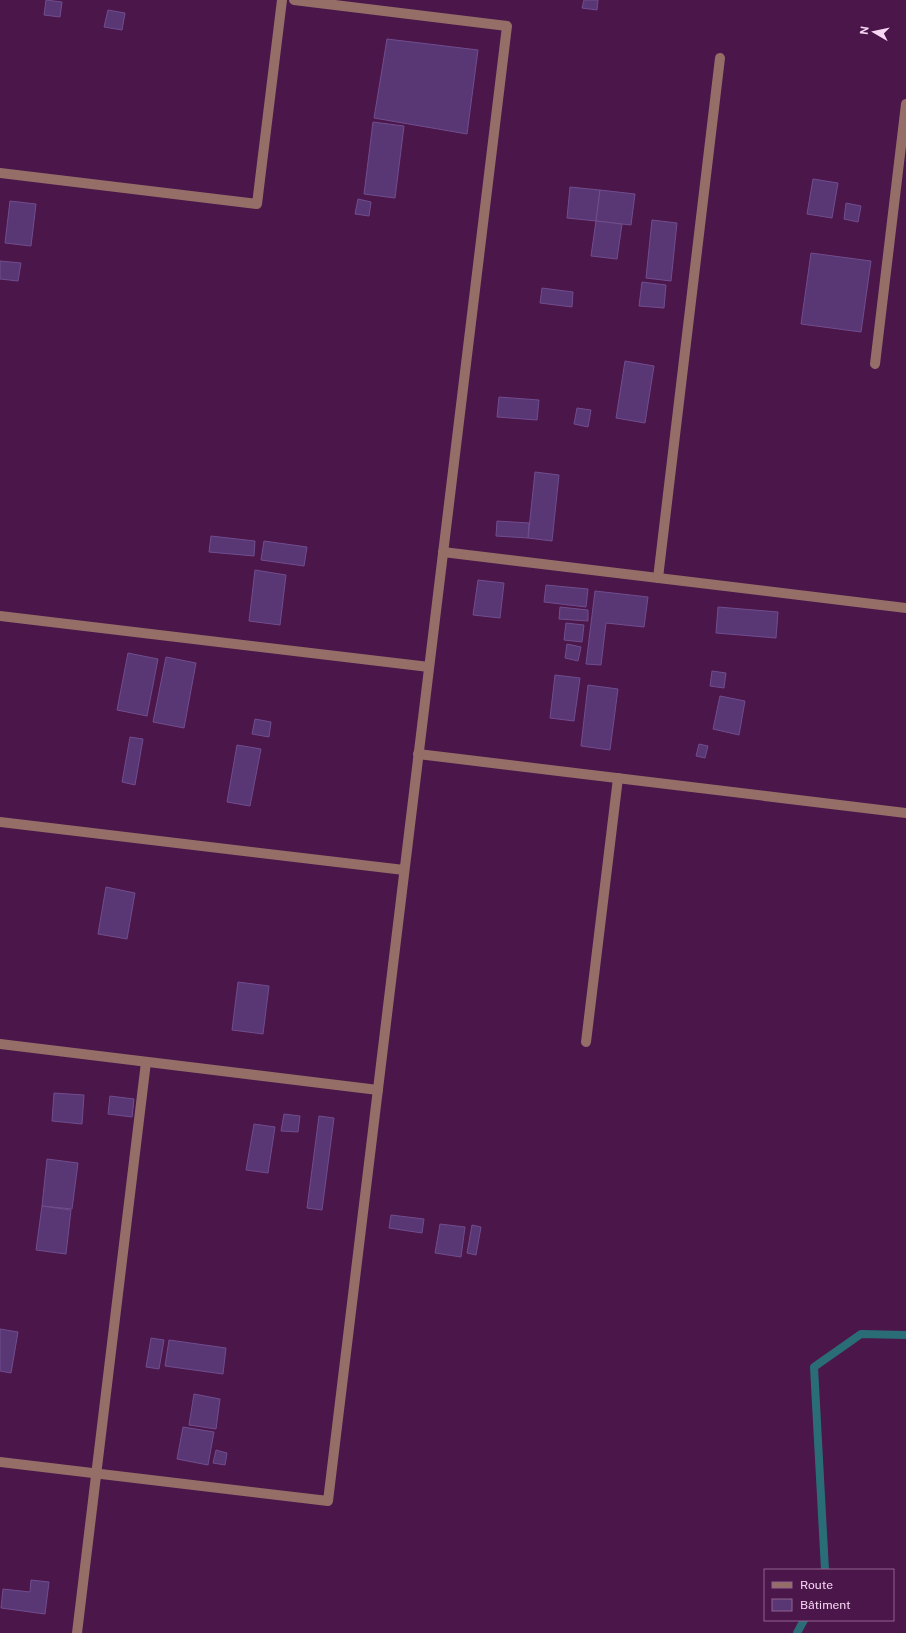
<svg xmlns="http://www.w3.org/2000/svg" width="906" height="1633" viewBox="0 0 906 1633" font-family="'Public Sans',sans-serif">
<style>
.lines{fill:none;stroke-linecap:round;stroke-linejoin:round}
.stream{stroke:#2a6d77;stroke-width:8}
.building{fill:#593674;stroke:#714d8e}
.minor{stroke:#956e68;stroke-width:10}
</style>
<rect width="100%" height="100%" fill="#4b164a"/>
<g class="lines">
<g class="stream">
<polyline points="825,1570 814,1367 861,1334 906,1335"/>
<polyline points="797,1633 804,1620"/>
</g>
</g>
<g class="building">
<polygon points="46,0 62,2 60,17 44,15"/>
<polygon points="584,0 598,0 597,10 582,8"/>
<polygon points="108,10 125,13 122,30 104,27"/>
<polygon points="387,39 478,50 467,134 374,118"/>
<polygon points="373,122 404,126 395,198 364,194"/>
<polygon points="813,179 838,183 832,218 807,214"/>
<polygon points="570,187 600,190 596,221 567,218"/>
<polygon points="600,190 635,194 631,225 596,221"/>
<polygon points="358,199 371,202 369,216 355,214"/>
<polygon points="10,201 36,204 31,246 5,243"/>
<polygon points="846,203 861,206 858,222 844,219"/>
<polygon points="652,220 677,223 671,281 646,278"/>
<polygon points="596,221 622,224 617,259 591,256"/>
<polygon points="811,253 871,261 861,332 801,324"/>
<polygon points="0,261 21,263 18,281 0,279"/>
<polygon points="642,282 666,285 664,308 639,306"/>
<polygon points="542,288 573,292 572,307 540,303"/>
<polygon points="625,361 654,366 645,423 616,418"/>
<polygon points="499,397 539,400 537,420 497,417"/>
<polygon points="577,408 591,410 588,427 574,424"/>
<polygon points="535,472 559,475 552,541 528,538"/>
<polygon points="497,521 529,523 528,538 496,536"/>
<polygon points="211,536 255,541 254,556 209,552"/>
<polygon points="264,541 307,547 304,566 261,560"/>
<polygon points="255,570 286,575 280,625 249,621"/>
<polygon points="478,580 504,583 500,618 473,615"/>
<polygon points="546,585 588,589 586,607 544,602"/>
<polygon points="595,591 648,597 644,627 606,623 601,665 586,664"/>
<polygon points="560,607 588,610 588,621 559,619"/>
<polygon points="718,607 778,612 776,638 716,633"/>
<polygon points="566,623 584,625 582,642 564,640"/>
<polygon points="567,644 581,647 578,661 565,658"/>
<polygon points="128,653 158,659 147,716 117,710"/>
<polygon points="166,657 196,663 184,728 153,722"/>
<polygon points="712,671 726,673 724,688 710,686"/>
<polygon points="555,675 580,678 574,721 550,718"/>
<polygon points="588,685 618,689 610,750 581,746"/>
<polygon points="720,696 745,701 739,735 713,729"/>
<polygon points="255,719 271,722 269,737 252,734"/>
<polygon points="130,737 143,739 135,785 122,782"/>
<polygon points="699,744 708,746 705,758 696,756"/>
<polygon points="237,745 261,749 250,806 227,802"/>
<polygon points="106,887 135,893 127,939 98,934"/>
<polygon points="238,982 269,986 263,1034 232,1030"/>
<polygon points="54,1093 84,1095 82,1124 52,1121"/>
<polygon points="110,1096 134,1099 132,1117 108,1114"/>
<polygon points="284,1114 300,1116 298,1132 281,1131"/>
<polygon points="319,1116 334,1118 322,1210 307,1208"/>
<polygon points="254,1124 275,1127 268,1173 246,1170"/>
<polygon points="47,1159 78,1163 72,1209 42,1206"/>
<polygon points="42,1206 71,1210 66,1254 36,1250"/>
<polygon points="391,1215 424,1219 422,1233 389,1228"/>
<polygon points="440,1224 465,1227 461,1257 435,1253"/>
<polygon points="472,1225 481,1227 476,1255 467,1253"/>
<polygon points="0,1329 18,1332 11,1373 0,1371"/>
<polygon points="151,1338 164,1340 159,1369 146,1367"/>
<polygon points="169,1340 226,1348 223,1374 165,1366"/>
<polygon points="194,1394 220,1399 216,1429 189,1425"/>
<polygon points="183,1427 214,1432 208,1465 177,1459"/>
<polygon points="216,1450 227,1453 225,1465 213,1463"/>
<polygon points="31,1580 49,1582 45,1614 1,1608 3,1589 30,1592"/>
</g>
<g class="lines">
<g class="minor">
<polyline points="0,173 257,204 282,0"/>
<polyline points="875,364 906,104"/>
<polyline points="443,552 906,608"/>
<polyline points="658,578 720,58"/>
<polyline points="0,616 429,667"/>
<polyline points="418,754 906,813"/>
<polyline points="0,822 404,870"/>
<polyline points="586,1042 618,778"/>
<polyline points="0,1044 378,1090"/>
<polyline points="0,1462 328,1501 507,26 294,0"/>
<polyline points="77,1633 146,1062"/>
</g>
</g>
<rect x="764" y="1569" width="130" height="52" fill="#4b164a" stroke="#90638e"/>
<rect x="772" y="1582" width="20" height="6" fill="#956e68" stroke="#90638e"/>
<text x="800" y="1589" font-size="12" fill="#f8d7f5">Route</text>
<rect x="772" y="1599" width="20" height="12" fill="#593674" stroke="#90638e"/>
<text x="800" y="1609" font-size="12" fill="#f8d7f5">Bâtiment</text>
<g transform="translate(874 32) rotate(279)" stroke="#4b164a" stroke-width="3" paint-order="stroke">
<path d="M0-3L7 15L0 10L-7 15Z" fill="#f8d7f5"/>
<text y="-6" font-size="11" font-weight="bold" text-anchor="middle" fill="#f8d7f5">N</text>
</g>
</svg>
